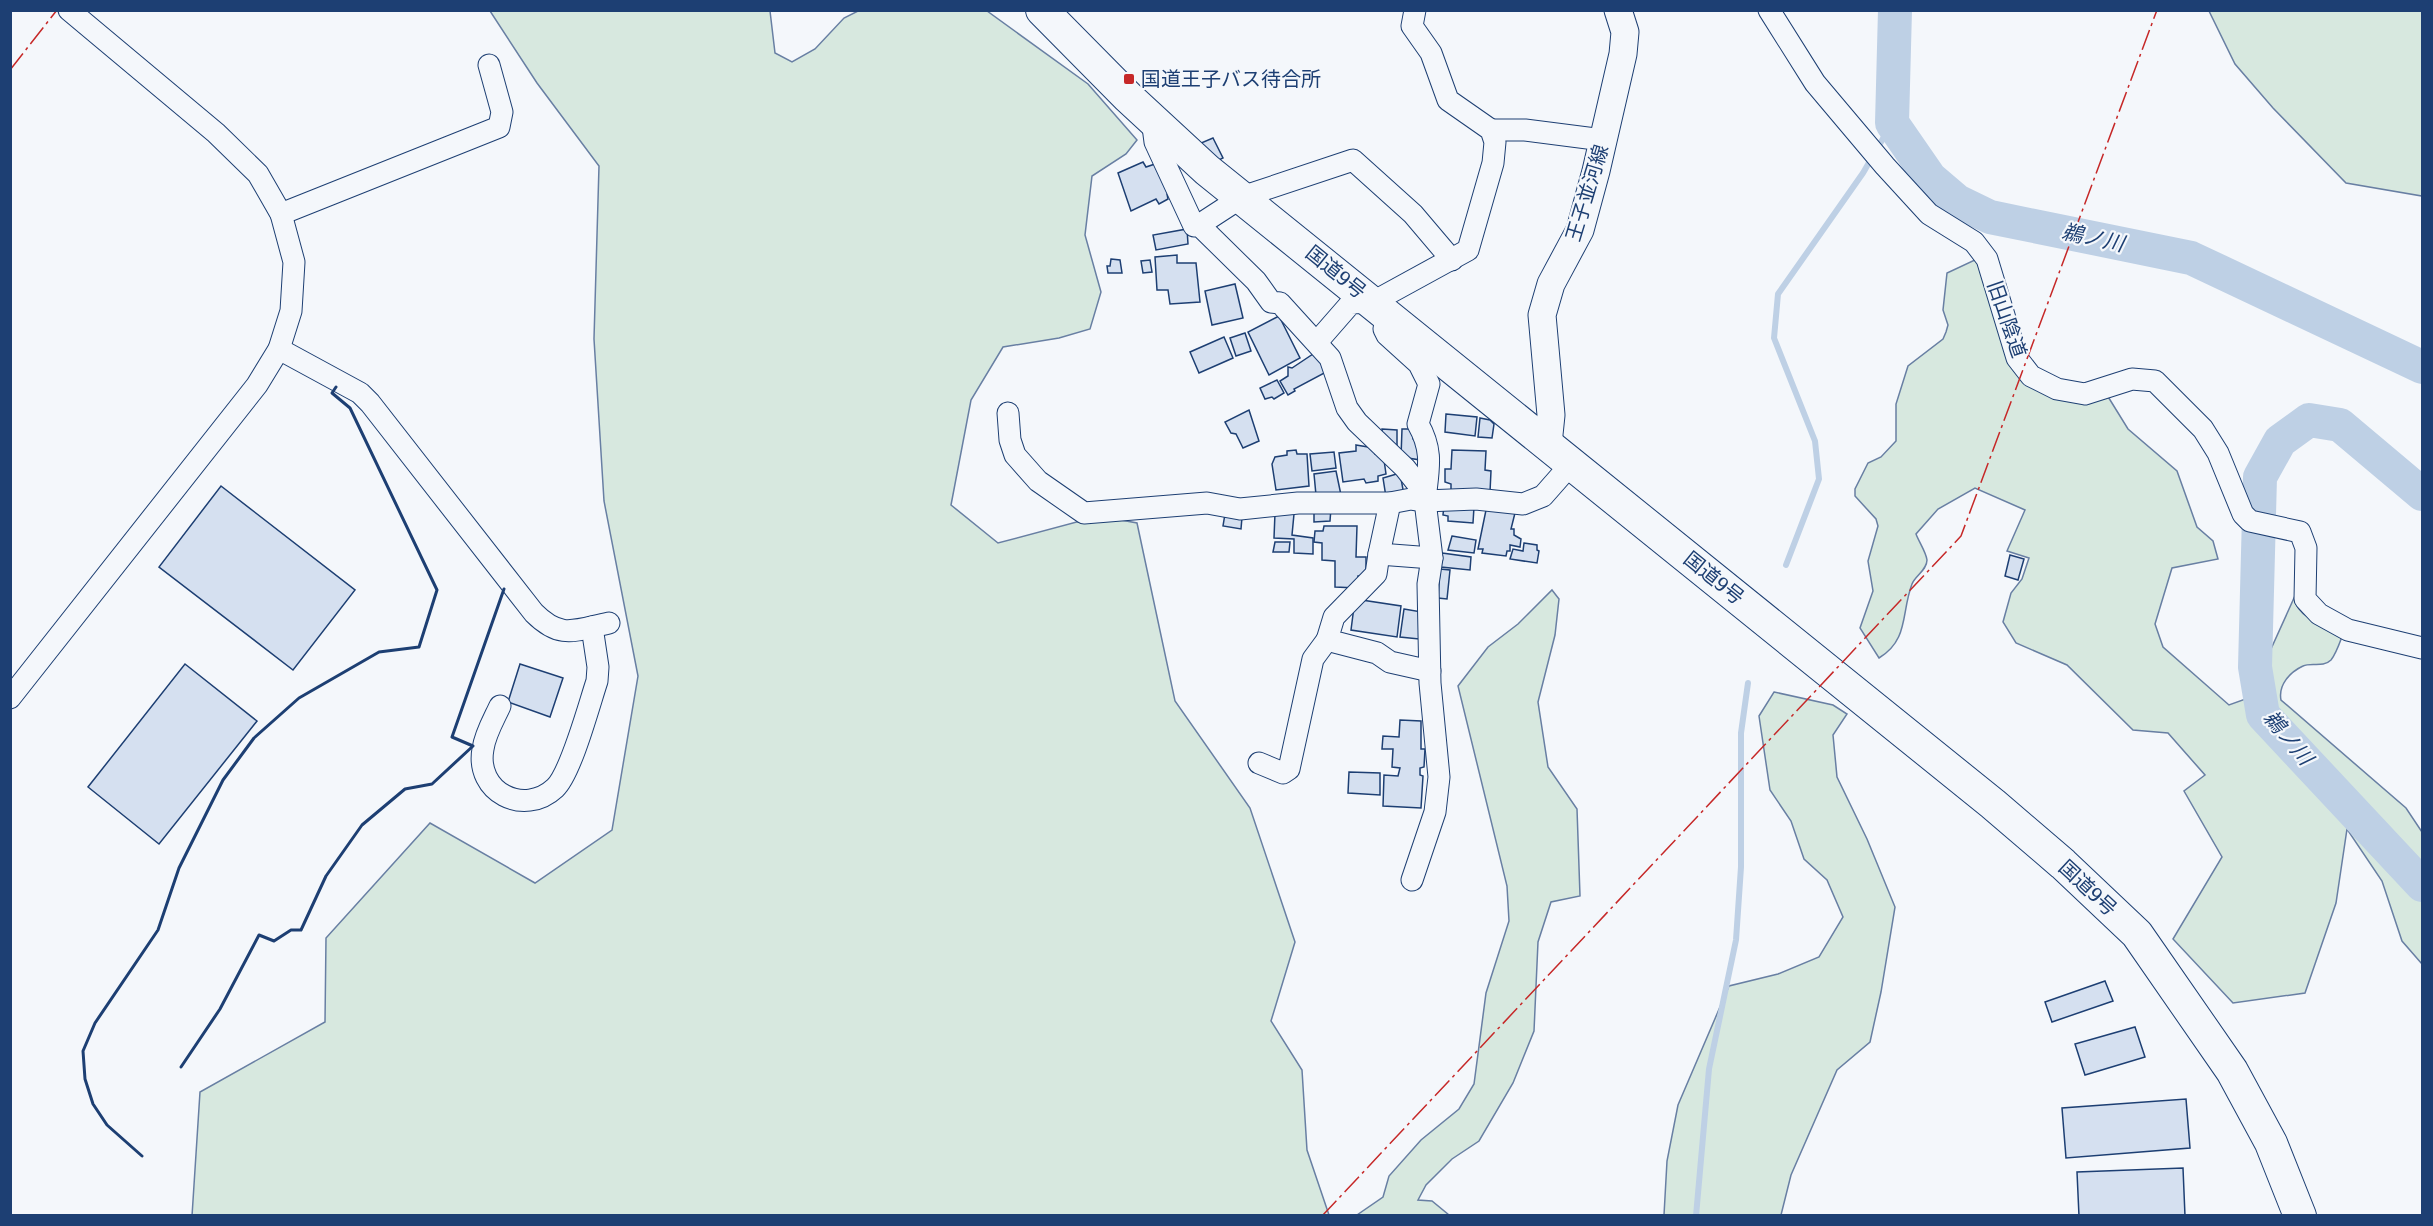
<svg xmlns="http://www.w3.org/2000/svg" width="2433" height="1226" viewBox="0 0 2433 1226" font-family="Literata,'Noto Sans JP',serif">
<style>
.green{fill:#d7e8df;stroke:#687fa3;stroke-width:1.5}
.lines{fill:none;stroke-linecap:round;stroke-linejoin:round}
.stream{stroke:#bed0e5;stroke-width:6}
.river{stroke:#bed0e5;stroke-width:34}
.building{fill:#d5e0f0;stroke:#1d3f73;stroke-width:1.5}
.minor-casing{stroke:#1d3f73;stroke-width:23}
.major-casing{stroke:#1d3f73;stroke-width:29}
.highway-casing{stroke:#1d3f73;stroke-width:34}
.minor{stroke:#f4f7fb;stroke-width:21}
.major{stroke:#f4f7fb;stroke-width:27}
.highway{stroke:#f4f7fb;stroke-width:32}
.wall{stroke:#1d3f73;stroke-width:3}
.power{stroke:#c62828;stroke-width:1.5;stroke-dasharray:21 4.5 3 4.5;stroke-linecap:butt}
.poi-dot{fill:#c62828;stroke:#f4f7fb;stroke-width:2}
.labels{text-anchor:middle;stroke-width:4.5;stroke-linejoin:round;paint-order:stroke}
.poi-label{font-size:20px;fill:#1d3f73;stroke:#f4f7fb;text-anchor:start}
.street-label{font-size:20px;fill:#1d3f73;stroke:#f4f7fb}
.water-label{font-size:21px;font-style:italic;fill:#1d3f73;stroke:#f4f7fb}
</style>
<rect width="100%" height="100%" fill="#f4f7fb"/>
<g class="green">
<polygon points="490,11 770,11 775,53 792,62 815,49 844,18 858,11 987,11 1088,84 1137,140 1126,154 1092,176 1085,235 1101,292 1090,329 1059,338 1003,347 971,400 951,505 998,543 1099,516 1137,523 1175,701 1250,808 1295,942 1271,1021 1302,1070 1307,1150 1329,1215 192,1216 200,1092 325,1022 326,938 430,823 535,883 612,830 638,676 604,501 594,339 599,166 537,83"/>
<polygon points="2209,11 2422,11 2422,196 2346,183 2273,108 2235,64"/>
<path d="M1979,258L2011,366L2107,395L2128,429L2177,471L2197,527L2213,541L2218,559L2172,568L2155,624L2163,647L2229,705L2268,691L2271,649L2294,598C2298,619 2326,626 2343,634C2340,642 2336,654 2331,660C2323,668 2311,662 2303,666C2290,672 2278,685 2281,700L2406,808L2422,832V964L2402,941L2382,881L2347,829L2336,903L2305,993L2233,1003L2173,939L2222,857L2184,791L2205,775L2168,733L2133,730L2067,665L2016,643L2003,622L2011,593L2022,579L2029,558L2007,551L2025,510L1975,488L1938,509L1916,534C1919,542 1926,552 1927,560C1927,570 1915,576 1912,584C1901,613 1909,640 1879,658L1860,628L1873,591L1868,561L1878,526L1876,519L1855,496V489L1868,463L1881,457L1896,441V404L1908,366L1943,339L1946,332L1948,325L1943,310L1947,273Z"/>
<polygon points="1552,590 1559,599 1555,635 1538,702 1548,767 1577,809 1580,896 1551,902 1538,942 1534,1031 1513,1083 1479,1141 1452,1159 1426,1185 1418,1200 1432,1201 1449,1215 1357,1215 1383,1197 1389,1176 1421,1140 1459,1109 1474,1084 1486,993 1509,921 1507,886 1458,686 1488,647 1518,624"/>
<polygon points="1774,692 1833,705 1847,714 1833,735 1837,777 1867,839 1895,907 1881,992 1870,1042 1837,1070 1791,1175 1781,1215 1664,1215 1667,1161 1678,1105 1729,986 1778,974 1819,957 1843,917 1827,880 1804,859 1791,821 1770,790 1759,716"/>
</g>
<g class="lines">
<g class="stream">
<polyline points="1786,565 1819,479 1815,441 1774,338 1778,294 1863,173 1892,123"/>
<polyline points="1696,1216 1709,1069 1736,940 1741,867 1741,733 1748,683"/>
</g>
<g class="river">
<polyline points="1895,10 1892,123 1930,178 1957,201 1990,217 2191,258 2422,367"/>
<polyline points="2422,494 2340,425 2309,420 2280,441 2260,477 2255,667 2263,715 2422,885"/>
</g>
</g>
<g class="building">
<polygon points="1213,138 1223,158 1213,163 1201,143"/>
<polygon points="1143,162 1146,167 1155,164 1170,192 1167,194 1168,199 1159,204 1156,199 1131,211 1118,173"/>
<polygon points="1187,229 1188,244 1156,250 1153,235"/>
<polygon points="1177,255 1177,263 1196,263 1200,302 1170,304 1168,290 1157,290 1155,257"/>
<polygon points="1111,259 1120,260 1122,273 1108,273 1107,266 1110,266"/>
<polygon points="1150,260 1152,272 1143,273 1141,261"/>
<polygon points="1235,284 1243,318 1212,325 1205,291"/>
<polygon points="1279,316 1300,358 1269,375 1248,332"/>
<polygon points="1245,333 1251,351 1236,356 1230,338"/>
<polygon points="1224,337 1233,358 1199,373 1190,352"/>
<polygon points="1319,350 1330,370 1294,389 1295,391 1288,395 1280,381 1288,376 1288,367 1292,368"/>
<polygon points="1277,380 1284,393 1274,399 1272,397 1265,399 1260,388"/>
<polygon points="1249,410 1259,441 1243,448 1236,434 1231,433 1225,422"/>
<polygon points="1446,414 1477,417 1475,436 1445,432"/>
<polygon points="1480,418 1490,420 1494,424 1492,438 1478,437"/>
<polygon points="1382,429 1397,430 1397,446 1382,445"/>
<polygon points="1402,429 1413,429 1413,439 1417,440 1421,460 1401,457"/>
<polygon points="1356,445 1374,448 1375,454 1383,453 1386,474 1378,476 1378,481 1366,483 1364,479 1343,482 1339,453 1356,451"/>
<polygon points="1296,450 1297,454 1307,454 1309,486 1276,490 1272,464 1275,457 1287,455 1287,451"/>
<polygon points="1452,450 1486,451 1485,470 1491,471 1490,492 1451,491 1451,484 1445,482 1445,469 1451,469"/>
<polygon points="1334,452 1336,468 1312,471 1310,454"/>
<polygon points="1336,471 1341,495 1316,495 1314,474"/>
<polygon points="1400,473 1404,495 1386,497 1383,478"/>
<polygon points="221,486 355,590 293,670 159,567"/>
<polygon points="1444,505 1474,507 1473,523 1448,521 1448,516 1443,515"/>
<polygon points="1314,508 1331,508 1330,521 1314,522"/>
<polygon points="1486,510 1515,513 1511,529 1514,529 1514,535 1521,539 1520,547 1510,545 1510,551 1507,551 1506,556 1482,553 1483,549 1478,549"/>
<polygon points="1275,513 1294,514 1292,535 1313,538 1313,554 1294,553 1294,539 1274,538"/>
<polygon points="1225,514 1242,517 1241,529 1223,526"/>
<polygon points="1324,526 1357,526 1356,557 1366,557 1366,576 1358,576 1357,588 1335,587 1335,561 1322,560 1322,543 1314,542 1315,531 1323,531"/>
<polygon points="1452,536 1476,540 1474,553 1448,550"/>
<polygon points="1275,542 1290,542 1289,552 1273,552"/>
<polygon points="1524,543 1537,545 1537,550 1539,551 1537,563 1510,559 1513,549 1523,551"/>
<polygon points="1442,553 1471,557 1470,570 1441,567"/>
<polygon points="2010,555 2024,559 2018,580 2005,576"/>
<polygon points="1440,569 1450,570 1447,599 1438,598"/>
<polygon points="1355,599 1401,606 1397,637 1351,630"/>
<polygon points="1404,609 1422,612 1419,639 1400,637"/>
<polygon points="185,664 257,721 159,844 88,787"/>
<polygon points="520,664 563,678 550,717 508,702"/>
<polygon points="1400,720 1421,721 1421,749 1425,749 1424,767 1420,768 1420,775 1423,776 1421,808 1383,806 1384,775 1398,776 1400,768 1392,767 1393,749 1382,749 1383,736 1399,737"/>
<polygon points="1349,772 1380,773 1380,795 1348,793"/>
<polygon points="2105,981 2113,1001 2052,1022 2045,1002"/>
<polygon points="2135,1027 2145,1057 2085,1075 2075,1044"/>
<polygon points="2186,1099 2190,1148 2066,1158 2062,1108"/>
<polygon points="2183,1168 2185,1216 2079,1216 2077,1172"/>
</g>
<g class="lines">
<g class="minor-casing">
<g id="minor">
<polyline points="1769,10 1815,83 1885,166 1929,214 1974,242 1987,259 2017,358 2031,376 2057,389 2085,394 2132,379 2155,381 2203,429 2218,453 2243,514 2250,521 2300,532 2306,548 2305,599 2319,614 2348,630 2422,648"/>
<polyline points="1152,119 1155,142 1194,226 1199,225 1256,281 1271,302 1280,303 1330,358 1347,408 1357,422 1405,468 1420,487 1425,501 1432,558 1428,584 1430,683 1439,777 1435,812 1412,880"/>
<polyline points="1491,130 1525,130 1603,140"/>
<polyline points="281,214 499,127 502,112 489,65"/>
<polyline points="1199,225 1242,197 1353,160 1413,214 1452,260"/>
<path d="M1387,313L1384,329L1387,335L1419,364L1429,384L1418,424C1434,452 1428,470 1425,500"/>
<polyline points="1317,342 1351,303 1373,302 1468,250 1493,163 1495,142 1491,130 1448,100 1431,53 1412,26 1415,10"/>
<path d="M279,349L360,393L370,403L534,613C561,640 575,630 609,623"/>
<polyline points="1008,413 1010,440 1015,455 1038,481 1084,513 1207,503 1240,509 1298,503 1390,503 1411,499 1425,501 1476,499 1523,504 1543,496 1572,463"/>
<polyline points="1390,503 1379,554 1432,558"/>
<polyline points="1379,554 1376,574 1334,617 1327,640 1377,653 1390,662 1430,671"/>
<polyline points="10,698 257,385 279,349 291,311 294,262 281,214 258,174 216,133 69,10"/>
<path d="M500,706C494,719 485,734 483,749C475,792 524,817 555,788C571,773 589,705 597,681L598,667L592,627"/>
<polyline points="1259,763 1283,773 1289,769 1313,659 1327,640"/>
</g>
</g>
<g class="major-casing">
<polyline id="major" points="1548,444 1551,415 1542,315 1551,284 1580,230 1596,171 1623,54 1625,32 1618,10"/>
</g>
<g class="highway-casing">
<polyline id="highway" points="1042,10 1128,97 1207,170 1993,804 2063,864 2137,934 2232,1071 2271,1143 2300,1216"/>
</g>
<use href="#minor" class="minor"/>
<use href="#major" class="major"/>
<use href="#highway" class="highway"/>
<g class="wall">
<polyline points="181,1067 220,1009 259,935 274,941 291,930 301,930 326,876 362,825 405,789 432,784 473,746 452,737 504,589"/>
<polyline points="142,1156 107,1125 93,1104 85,1079 83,1051 95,1023 158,930 179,868 223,780 254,738 299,698 379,652 419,647 437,590 350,408 332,393 336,387"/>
</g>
<g class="power">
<polyline points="10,70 57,10"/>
<polyline points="1322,1216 1961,536 2157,10"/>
</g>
</g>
<rect class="poi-dot" x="1123" y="73" width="12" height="12" rx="3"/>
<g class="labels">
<g class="poi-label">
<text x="1141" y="86">国道王子バス待合所</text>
</g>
<g class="street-label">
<text transform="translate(1587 193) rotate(-73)" y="7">王子並河線</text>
<text transform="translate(1336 272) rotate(39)" y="7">国道9号</text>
<text transform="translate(2007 319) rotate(71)" y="7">旧山陰道</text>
<text transform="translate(1714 578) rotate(39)" y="7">国道9号</text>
<text transform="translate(2088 888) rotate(43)" y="7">国道9号</text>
</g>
<g class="water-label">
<text transform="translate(2093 238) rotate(12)" y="7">鵜ノ川</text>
<text transform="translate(2288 738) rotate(50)" y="7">鵜ノ川</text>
</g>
</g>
<rect width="2433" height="1226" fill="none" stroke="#1d3f73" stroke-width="24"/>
</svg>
